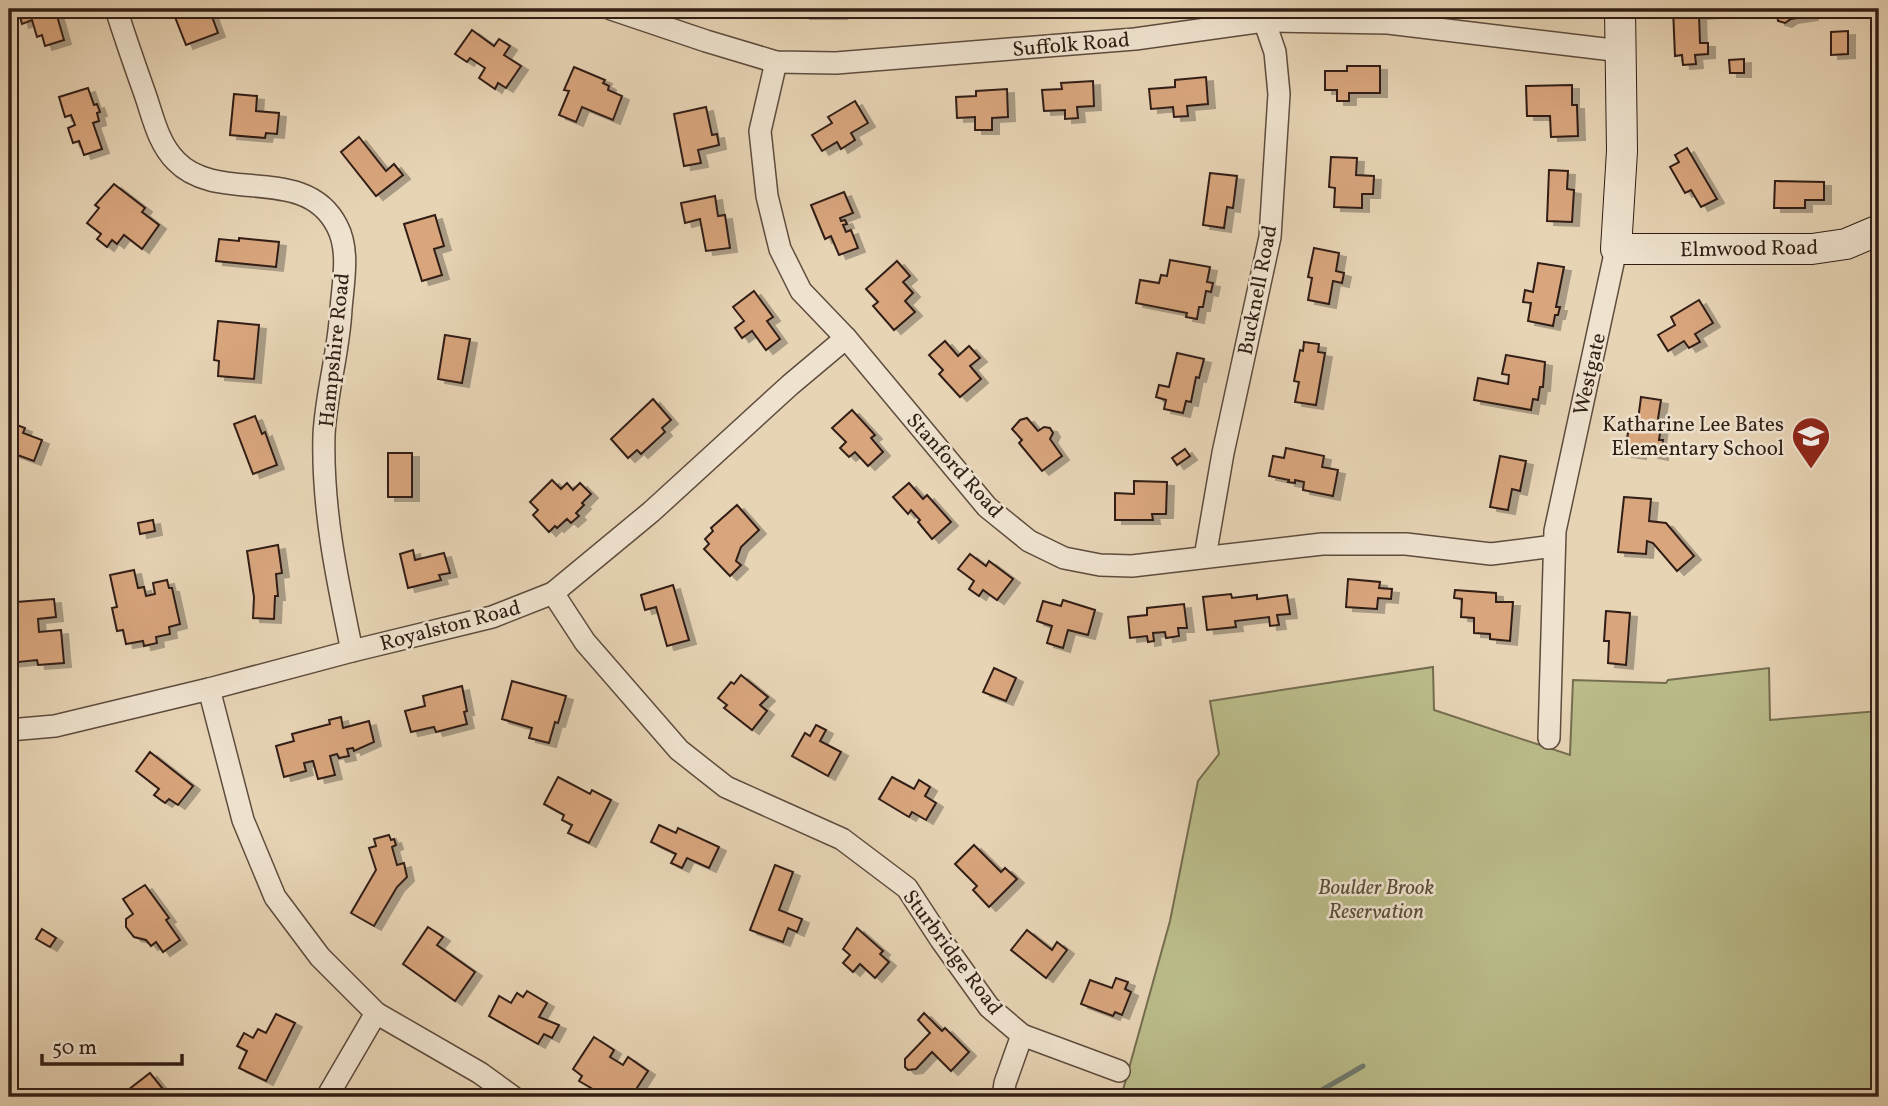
<svg xmlns="http://www.w3.org/2000/svg" width="1888" height="1106" viewBox="0 0 1888 1106" font-family="Vollkorn,serif">
<style>
.green{fill:#babc8a;stroke:#756d50;stroke-width:2}
.lines{fill:none;stroke-linecap:round;stroke-linejoin:round}
.stream{stroke:#6e7a6f;stroke-width:5}
.building{fill:#d8a57d;stroke:#301e15;stroke-width:2;filter:url(#shadow)}
.street-casing{stroke:#5e4c3d;stroke-width:24}
.secondary-casing{stroke:#301e15;stroke-width:32}
.street{stroke:#efe3cf;stroke-width:21}
.secondary{stroke:#efe3cf;stroke-width:30}
.labels{text-anchor:middle;stroke-width:5;stroke-linejoin:round;paint-order:stroke}
.street-label{font-size:21px;fill:#301e15;stroke:#efe3cf}
.poi-label{font-size:21px;fill:#301e15;stroke:#efe3cf;text-anchor:end}
.park-label{font-size:21px;font-style:italic;fill:#594d38;stroke:#efe3cf}
</style>
<defs>
<filter id="shadow"><feDropShadow dx="7" dy="4" stdDeviation="0" flood-color="#0004"/></filter>
</defs>
<rect width="100%" height="100%" fill="#e7d4b5"/>
<filter id="stains"><feTurbulence type="fractalNoise" baseFrequency=".00286" numOctaves="4"/><feColorMatrix values="0 0 0 0 .2 0 0 0 0 .09 0 0 0 0 .02 0 0 0 .5 -.17"/></filter>
<radialGradient id="worn" r=".72"><stop offset=".6" stop-color="#630" stop-opacity="0"/><stop offset="1" stop-color="#630" stop-opacity=".3"/></radialGradient>
<polygon class="green" points="1433,667 1434,710 1570,755 1573,680 1666,683 1668,680 1769,668 1770,720 1879,711 1879,1097 1121,1097 1170,921 1198,781 1219,754 1210,701"/>
<g class="lines">
<polyline class="stream" points="1310,1097 1363,1066"/>
</g>
<g class="building">
<polygon points="18,9 55,9 64,40 45,46 42,35 37,37 32,20 22,24"/>
<polygon points="180,9 213,9 214,12 211,14 218,33 186,45 173,12"/>
<polygon points="787,9 840,9 840,15 803,15 803,10"/>
<polygon points="900,9 930,9 930,10 900,13"/>
<polygon points="1673,9 1712,9 1712,14 1699,15 1700,43 1708,43 1708,54 1695,55 1696,64 1683,65 1682,55 1675,56"/>
<polygon points="1773,9 1821,9 1810,10 1811,16 1791,19 1785,23 1778,21 1777,14 1774,15"/>
<polygon points="472,30 494,46 499,39 510,46 504,55 521,66 506,88 498,83 495,89 479,78 485,68 470,58 467,62 455,54"/>
<polygon points="1848,31 1848,54 1831,55 1831,32"/>
<polygon points="1744,59 1744,73 1730,73 1729,60"/>
<polygon points="1347,66 1380,66 1380,93 1349,93 1349,101 1337,101 1337,90 1325,90 1325,71 1347,71"/>
<polygon points="574,67 605,80 603,83 609,86 608,90 622,96 613,120 582,107 576,122 559,115 569,91 564,90"/>
<polygon points="1206,77 1208,104 1187,106 1188,116 1174,117 1173,107 1151,109 1149,89 1175,87 1175,80"/>
<polygon points="1093,81 1094,106 1077,107 1078,118 1065,119 1065,110 1044,111 1042,90 1062,89 1061,83"/>
<polygon points="1572,85 1572,105 1577,105 1578,136 1551,137 1550,116 1527,116 1526,86"/>
<polygon points="88,88 94,105 97,104 100,112 97,113 99,121 93,123 102,149 84,155 79,141 73,143 68,128 75,125 71,115 65,117 59,97"/>
<polygon points="1007,89 1008,117 992,118 992,130 975,130 975,117 957,118 956,97 976,96 976,91"/>
<polygon points="234,94 257,96 256,111 279,113 277,134 266,133 265,138 230,135"/>
<polygon points="855,101 868,123 851,133 855,140 841,149 837,142 822,151 812,135 832,123 828,117"/>
<polygon points="706,107 712,135 717,134 719,145 698,150 701,163 684,166 674,114"/>
<polygon points="359,137 386,171 394,164 403,175 376,196 341,152"/>
<polygon points="1687,148 1717,199 1701,207 1691,190 1685,193 1670,167 1679,162 1675,155"/>
<polygon points="1331,157 1357,158 1356,175 1374,176 1373,194 1362,194 1362,208 1334,207 1335,188 1329,187"/>
<polygon points="1549,170 1568,171 1567,189 1574,190 1572,222 1547,221"/>
<polygon points="1210,173 1237,176 1233,208 1227,207 1224,228 1203,225"/>
<polygon points="1775,181 1824,182 1824,200 1805,200 1805,208 1774,208"/>
<polygon points="114,184 145,208 142,212 159,225 142,249 124,235 117,244 112,240 107,247 97,239 101,234 87,223 99,208 95,205"/>
<polygon points="844,192 853,213 840,218 841,221 845,220 847,224 843,225 846,232 851,230 858,248 839,255 831,236 825,239 811,205"/>
<polygon points="715,196 718,216 725,215 730,248 706,251 700,219 685,223 681,203"/>
<polygon points="435,215 444,246 434,249 442,275 422,281 404,224"/>
<polygon points="239,238 279,242 276,267 216,261 219,239 239,241"/>
<polygon points="1314,248 1339,253 1336,271 1344,273 1342,283 1333,281 1329,304 1308,300 1312,278 1308,277"/>
<polygon points="1170,260 1210,267 1207,282 1213,283 1211,292 1206,291 1203,307 1199,307 1197,319 1186,317 1187,313 1136,303 1140,280 1159,283 1161,275 1167,276"/>
<polygon points="897,261 910,276 903,282 913,293 905,301 915,312 894,330 873,306 878,302 866,289"/>
<polygon points="1538,263 1564,267 1556,307 1560,307 1558,315 1555,315 1553,326 1528,321 1531,303 1523,302 1525,290 1533,292"/>
<polygon points="754,291 773,317 767,321 780,339 766,350 752,331 742,338 735,328 744,321 733,307"/>
<polygon points="1699,300 1713,323 1695,334 1700,342 1689,348 1684,341 1668,351 1658,335 1675,325 1671,317"/>
<polygon points="218,321 259,325 254,379 218,376 219,361 214,360"/>
<polygon points="445,335 470,339 462,383 438,379"/>
<polygon points="945,341 958,356 969,346 980,358 970,366 981,379 960,397 939,374 943,370 929,355"/>
<polygon points="1304,342 1319,344 1318,352 1325,353 1316,405 1295,402 1299,382 1294,381 1300,350 1303,351"/>
<polygon points="1177,353 1204,359 1199,378 1196,377 1191,402 1186,401 1183,413 1164,409 1166,400 1156,397 1159,385 1169,387"/>
<polygon points="1506,355 1545,362 1543,387 1540,387 1538,400 1533,399 1531,410 1474,400 1478,378 1508,384 1509,375 1502,374"/>
<polygon points="1641,397 1661,400 1658,419 1662,420 1659,440 1663,440 1661,456 1651,454 1652,450 1640,448 1639,455 1625,453 1630,419 1638,420"/>
<polygon points="653,399 671,420 662,428 665,432 641,454 637,450 628,458 611,439"/>
<polygon points="852,410 875,435 871,438 883,452 868,466 855,452 849,457 840,448 846,442 832,428"/>
<polygon points="255,416 262,434 265,432 277,465 253,474 234,424"/>
<polygon points="1027,418 1038,431 1044,427 1050,428 1053,433 1050,439 1062,456 1042,471 1019,443 1022,440 1012,429 1020,420"/>
<polygon points="9,422 25,428 23,433 42,440 34,461 9,452"/>
<polygon points="1286,448 1324,456 1322,467 1338,470 1333,496 1303,490 1304,482 1295,480 1295,483 1288,482 1289,480 1269,476 1273,456 1284,458"/>
<polygon points="1185,449 1190,456 1177,465 1172,458"/>
<rect x="388" y="453" width="24" height="44"/>
<polygon points="1500,456 1526,461 1520,491 1512,489 1508,510 1490,507"/>
<polygon points="552,480 561,489 567,483 573,490 580,483 591,494 582,503 584,505 576,513 579,516 571,523 567,519 557,528 555,526 549,532 533,515 538,510 530,502"/>
<polygon points="1134,481 1167,482 1166,514 1152,514 1153,520 1115,520 1115,493 1134,494"/>
<polygon points="909,483 923,499 927,495 951,522 932,539 918,522 920,520 911,510 908,514 893,497"/>
<polygon points="1624,497 1651,499 1649,521 1666,523 1694,556 1677,571 1653,543 1647,541 1646,554 1618,552"/>
<polygon points="737,505 759,530 741,547 736,561 741,565 730,576 704,549 709,544 705,539 713,531 711,528"/>
<polygon points="153,520 155,531 140,534 138,523"/>
<polygon points="278,545 282,573 276,574 278,596 275,596 274,619 253,618 254,597 247,551"/>
<polygon points="413,550 415,560 444,553 450,573 439,575 441,580 408,588 400,554"/>
<polygon points="970,554 986,566 989,561 1013,579 997,600 983,590 979,596 969,589 974,581 958,569"/>
<polygon points="134,570 138,588 144,587 146,596 155,594 153,583 167,580 169,588 172,588 180,624 169,627 170,634 156,637 157,643 144,646 143,641 126,644 123,630 117,631 112,608 117,607 110,575"/>
<polygon points="1348,579 1380,582 1379,588 1392,589 1391,599 1378,598 1377,609 1346,607"/>
<polygon points="673,585 689,640 667,646 656,607 645,610 641,595"/>
<polygon points="1455,590 1496,593 1496,602 1513,602 1510,641 1490,639 1490,634 1474,633 1474,618 1461,617 1462,599 1454,598"/>
<polygon points="1231,594 1232,598 1257,595 1257,599 1287,595 1290,614 1277,615 1279,625 1270,626 1269,617 1235,621 1236,627 1207,630 1203,597"/>
<polygon points="54,599 56,617 38,619 39,632 61,630 64,663 38,665 37,660 9,663 9,617 18,617 17,602"/>
<polygon points="1063,600 1095,610 1088,635 1068,630 1063,648 1047,643 1052,626 1037,621 1043,601 1061,606"/>
<polygon points="1184,604 1187,628 1178,628 1179,636 1166,638 1165,632 1153,633 1154,641 1148,642 1147,636 1130,638 1128,617 1147,615 1147,608"/>
<polygon points="1606,611 1630,613 1626,665 1608,663 1609,641 1604,641"/>
<polygon points="994,668 1016,678 1006,701 983,692"/>
<polygon points="741,675 768,697 760,705 767,711 752,730 724,708 727,705 718,698 731,682 734,684"/>
<polygon points="512,681 566,696 558,723 555,722 549,743 529,738 532,728 502,719"/>
<polygon points="462,686 467,711 464,712 467,724 436,732 434,727 411,732 405,711 425,706 423,696"/>
<polygon points="341,717 343,728 369,721 374,742 354,751 353,748 347,749 349,756 339,758 337,754 330,756 335,775 318,779 313,761 304,763 306,771 284,777 276,746 294,741 292,734 330,724 329,720"/>
<polygon points="816,725 826,730 820,741 841,752 828,776 792,756 805,733 810,736"/>
<polygon points="150,752 193,786 178,805 169,799 165,803 154,795 159,789 136,771"/>
<polygon points="558,777 590,794 592,790 611,800 589,843 568,833 572,825 562,820 564,815 544,804"/>
<polygon points="892,777 914,789 919,780 930,787 925,796 936,803 926,820 912,812 909,817 879,799"/>
<polygon points="659,825 676,833 678,828 719,847 709,868 687,858 682,868 671,863 676,854 651,842"/>
<polygon points="389,835 391,840 394,839 396,845 392,847 397,865 404,863 407,877 397,887 374,926 351,913 376,870 369,848 376,846 374,839"/>
<polygon points="974,845 1001,872 1005,868 1017,879 989,907 973,890 977,886 955,864"/>
<polygon points="775,865 793,872 779,910 802,919 797,932 788,928 783,942 750,930"/>
<polygon points="145,885 169,918 166,920 180,940 163,952 156,942 151,946 146,940 134,937 126,927 126,919 133,914 123,899"/>
<polygon points="428,927 443,937 437,945 475,972 455,1001 403,964"/>
<polygon points="857,928 883,951 880,954 889,962 875,978 860,964 853,972 843,963 850,955 843,949"/>
<polygon points="42,929 56,938 50,947 36,939"/>
<polygon points="1027,930 1052,950 1057,942 1067,950 1046,978 1011,950"/>
<polygon points="1116,978 1128,982 1125,989 1131,992 1122,1015 1115,1012 1113,1016 1081,1004 1090,980 1112,988"/>
<polygon points="527,991 547,1003 539,1017 559,1025 552,1038 544,1034 538,1044 489,1016 499,996 511,1003 517,993 523,997"/>
<polygon points="924,1013 942,1031 945,1028 969,1052 951,1071 932,1052 916,1069 908,1070 905,1067 905,1059 930,1033 918,1020"/>
<polygon points="276,1014 295,1023 266,1081 239,1068 247,1051 237,1046 244,1033 253,1038 258,1029 266,1033"/>
<polygon points="594,1037 614,1050 610,1057 623,1065 628,1057 648,1071 631,1097 596,1097 588,1092 591,1088 579,1081 582,1076 573,1069"/>
<polygon points="150,1073 167,1094 163,1097 119,1097"/>
</g>
<g class="lines">
<g class="street-casing">
<g id="street">
<path d="M116,9C125,37 135,66 145,94C153,117 158,143 176,161C218,205 305,163 337,226C350,250 343,283 341,309C339,352 326,393 324,435C322,509 337,579 352,651"/>
<polyline points="611,9 706,41 776,62 836,63 1135,39 1264,21 1388,23 1621,51"/>
<polyline points="776,62 760,131 767,196 780,249 801,291 846,338 987,507 1029,541 1064,558 1100,565 1132,566 1322,544 1406,544 1491,554 1554,546"/>
<polyline points="1205,557 1223,453 1270,237 1279,94 1275,52 1261,11"/>
<polyline points="553,593 585,642 679,750 726,787 842,839 907,888 941,940 989,1007 1022,1035 1119,1071"/>
<polyline points="209,689 243,820 275,897 320,957 376,1013 480,1073 513,1097"/>
<polyline points="9,730 55,726 209,689 352,651 492,617 553,593 651,512 790,385 846,338"/>
<polyline points="1549,738 1555,531 1616,249"/>
<polyline points="327,1097 376,1013"/>
<polyline points="1003,1097 1005,1083 1022,1035"/>
</g>
</g>
<g class="secondary-casing">
<polyline id="secondary" points="1620,9 1622,151 1616,249 1812,249 1846,244 1879,230"/>
</g>
<use href="#street" class="street"/>
<use href="#secondary" class="secondary"/>
</g>
<defs>
<g id="school-pin" transform="scale(2.0125)"><path d="M0 17L-7.5 6A9.5 9.5 0 1 1 7.5 6Z" fill="#8f2418" stroke="#efe3cf"/><path d="M0-5L7-2L0 1L-7-2ZM-4 1L0 2.5L4 1V4Q0 6-4 4Z" fill="#fff"/></g>
</defs>
<g fill-rule="evenodd">
<use href="#school-pin" x="1811" y="436"/>
</g>
<g class="labels">
<g class="street-label">
<text transform="translate(1071 44) rotate(-5)" y="7">Suffolk Road</text>
<text transform="translate(1749 248) rotate(-1)" y="7">Elmwood Road</text>
<text transform="translate(1257 290) rotate(-79)" y="7">Bucknell Road</text>
<text transform="translate(334 350) rotate(-84)" y="7">Hampshire Road</text>
<text transform="translate(1589 374) rotate(-77)" y="7">Westgate</text>
<text transform="translate(955 465) rotate(48)" y="7">Stanford Road</text>
<text transform="translate(450 625) rotate(-15)" y="7">Royalston Road</text>
<text transform="translate(953 952) rotate(53)" y="7">Sturbridge Road</text>
</g>
<g class="poi-label">
<text x="1784" y="431">Katharine Lee Bates<tspan x="1784" dy="24">Elementary School</tspan></text>
</g>
<g class="park-label">
<text x="1376" y="894">Boulder Brook<tspan x="1376" dy="24">Reservation</tspan></text>
</g>
</g>
<rect width="1888" height="1106" fill="none" stroke="#e7d4b5" stroke-width="35"/>
<rect x="10" y="10" width="1867" height="1085" fill="none" stroke="#301e15" stroke-width="3.5"/>
<rect x="18" y="18" width="1853" height="1071" fill="none" stroke="#301e15" stroke-width="2"/>
<path d="M42 1054v10h140v-10" fill="none" stroke="#301e15" stroke-width="3.5"/>
<text x="52" y="1054" font-size="21" fill="#301e15" stroke="#efe3cf" stroke-width="5" paint-order="stroke">50 m</text>
<rect width="100%" height="100%" filter="url(#stains)"/>
<rect width="100%" height="100%" fill="url(#worn)"/>
</svg>
